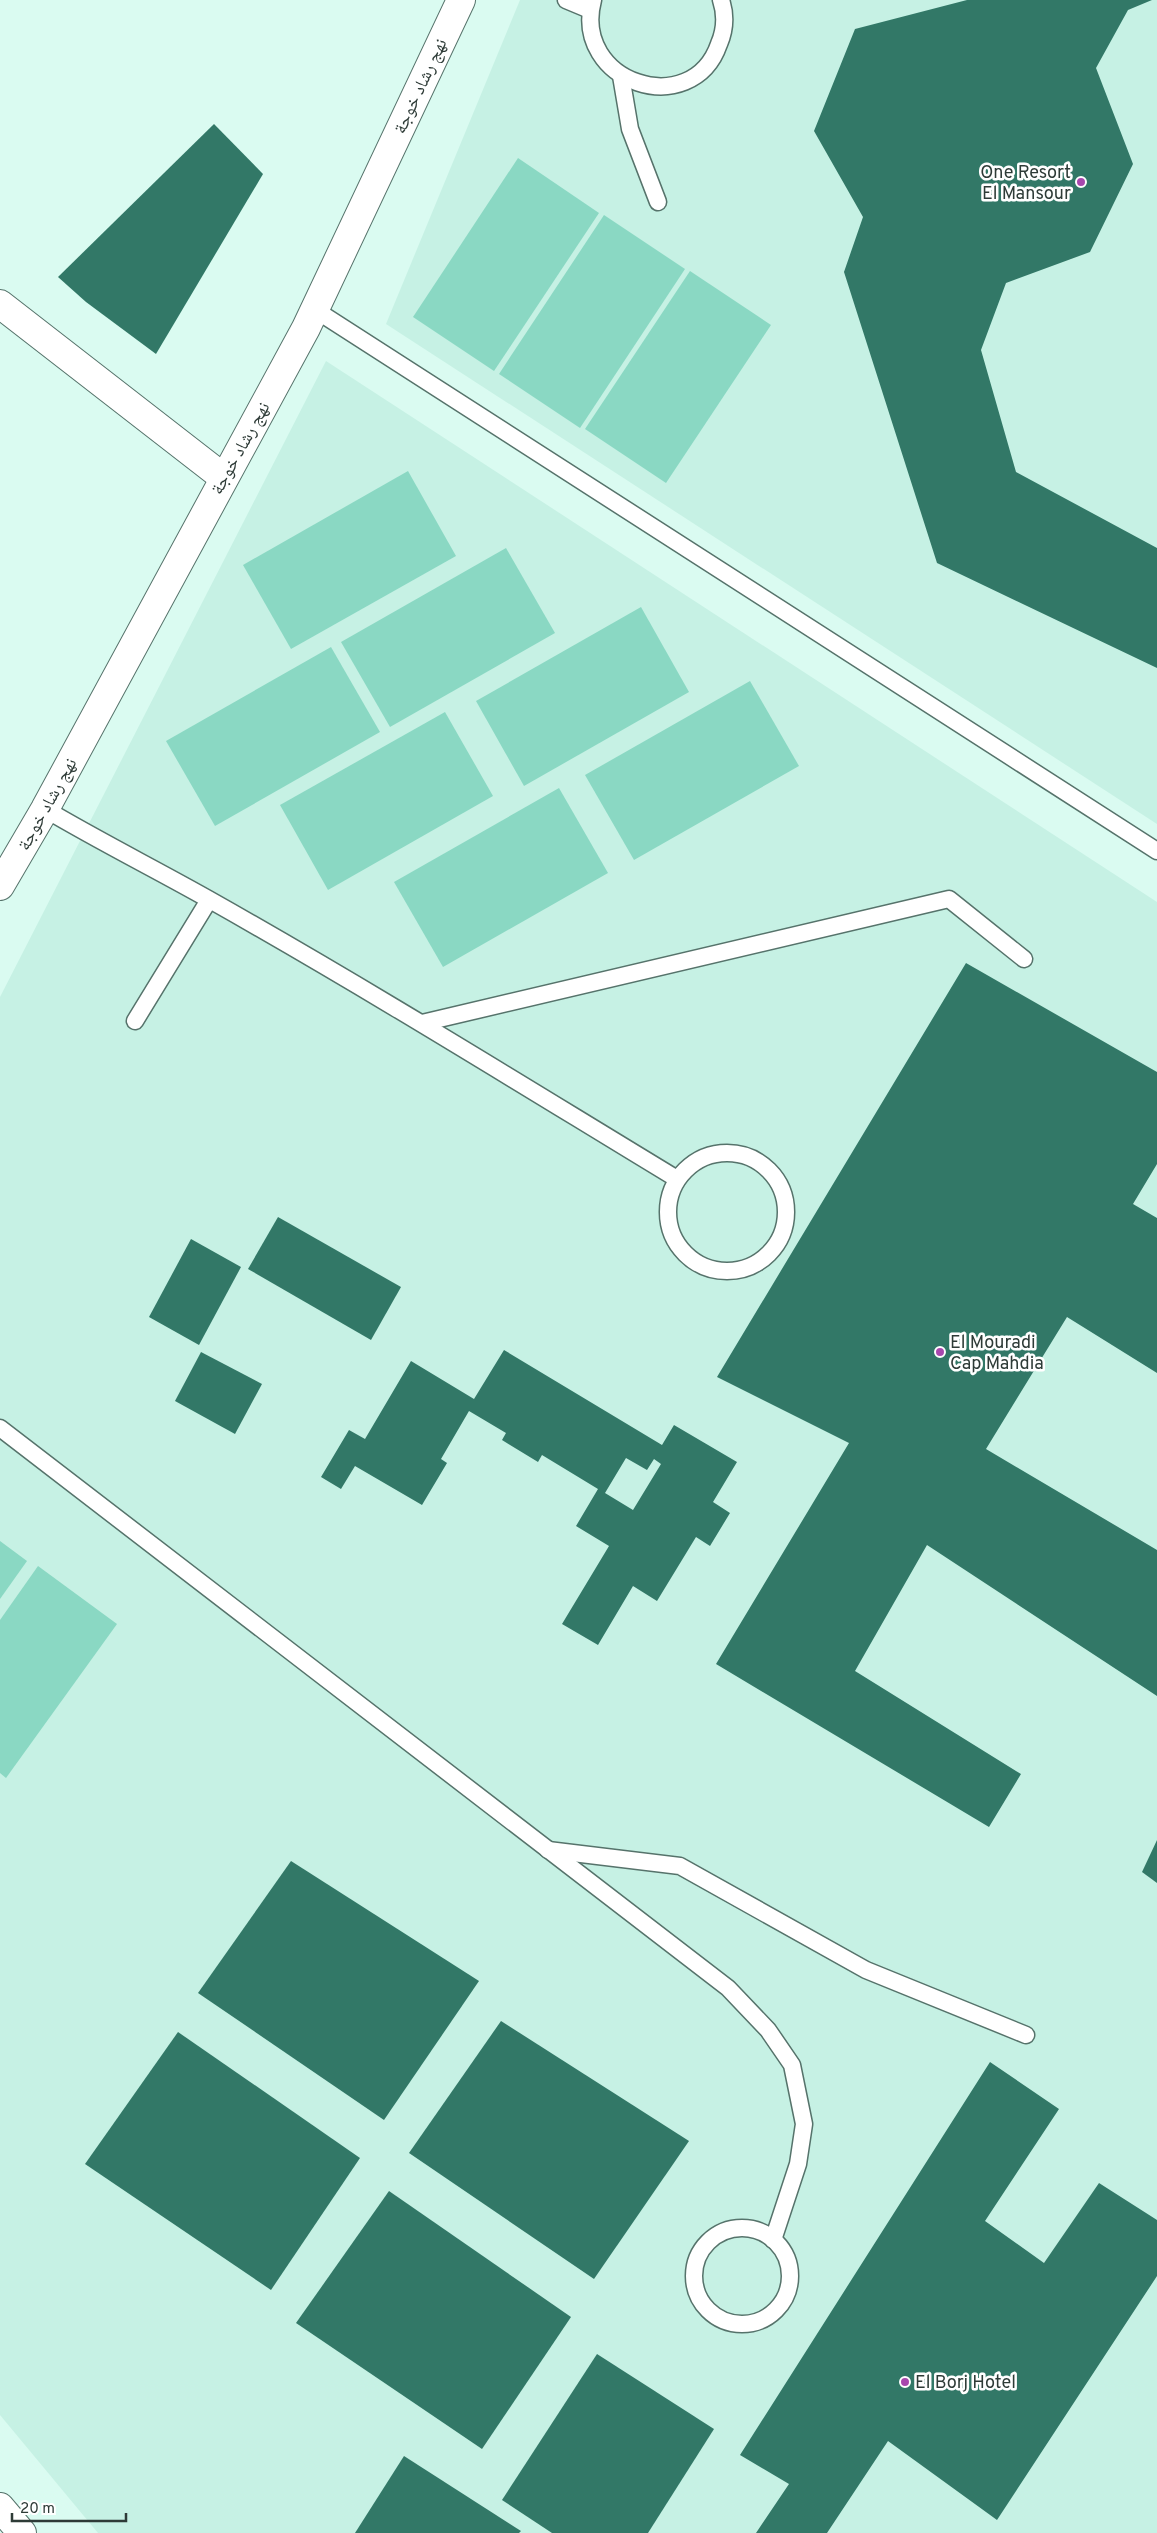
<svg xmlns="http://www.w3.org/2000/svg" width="1157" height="2533" viewBox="0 0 1157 2533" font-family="Overpass,'Noto Naskh Arabic',sans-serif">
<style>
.built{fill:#c6f1e4}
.park{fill:#8ad8c3}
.building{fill:#327867;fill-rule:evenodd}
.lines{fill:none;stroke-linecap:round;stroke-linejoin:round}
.lane-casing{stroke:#56736b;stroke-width:19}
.street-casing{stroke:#56736b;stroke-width:30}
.secondary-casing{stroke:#56736b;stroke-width:30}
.lane{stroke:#fff;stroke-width:16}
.street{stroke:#fff;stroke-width:28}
.secondary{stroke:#fff;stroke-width:28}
.poi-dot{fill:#a847ae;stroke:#fff;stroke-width:2}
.labels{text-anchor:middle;stroke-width:5;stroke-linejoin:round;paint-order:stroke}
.street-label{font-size:18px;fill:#2e3b37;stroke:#fff}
.poi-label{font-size:18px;fill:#2e3b37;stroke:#fff;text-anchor:start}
</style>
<rect width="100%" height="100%" fill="#dafbf1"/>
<g class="built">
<polygon points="520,0 1157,0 1157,824 386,324"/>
<polygon points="326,361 1157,902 1157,2533 98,2533 0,2415 0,997"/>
</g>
<g class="park">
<polygon points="518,158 599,213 494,371 413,317"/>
<polygon points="604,215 685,269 580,428 499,374"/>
<polygon points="690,271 771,325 666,483 585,429"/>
<polygon points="408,471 456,556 291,649 243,565"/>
<polygon points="506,548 555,633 390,727 341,642"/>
<polygon points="641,607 689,692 524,786 476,701"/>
<polygon points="331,647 380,732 215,826 166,741"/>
<polygon points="750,681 799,766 634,860 585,775"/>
<polygon points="445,712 493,796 328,890 280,805"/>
<polygon points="559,788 608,873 443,967 394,882"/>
<polygon points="0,1541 27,1561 0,1599"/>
<polygon points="38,1566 117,1624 6,1778 0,1773 0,1620"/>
</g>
<g class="building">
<polygon points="967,0 1152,0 1128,10 1096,68 1133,164 1090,252 1006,283 981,350 1016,472 1157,548 1157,668 937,563 844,272 863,217 814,131 855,29"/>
<polygon points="214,124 263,174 156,354 86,302 58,277"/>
<polygon points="966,963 1157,1072 1157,1164 1133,1204 1157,1218 1157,1373 1067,1317 986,1449 1157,1550 1157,1696 927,1545 855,1671 1021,1774 989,1827 716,1664 849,1443 717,1377"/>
<polygon points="278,1217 401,1287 371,1340 248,1269"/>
<polygon points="191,1239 241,1267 199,1345 149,1317"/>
<path d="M504,1350L662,1445L674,1425L737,1462L713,1502L730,1513L710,1546L696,1537L657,1601L633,1586L598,1645L562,1624L609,1546L576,1526L598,1489L542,1455L538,1462L502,1440L506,1433L469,1411L441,1459L447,1463L422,1505L355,1466L341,1489L321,1477L349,1430L365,1439L411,1361L474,1399ZM626,1458L647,1470L654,1459L661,1464L633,1510L605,1493Z"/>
<polygon points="201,1352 262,1384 235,1434 175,1401"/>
<polygon points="1157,1840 1157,1883 1142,1872"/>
<polygon points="291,1861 479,1981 384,2120 198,1993"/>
<polygon points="501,2021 689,2141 594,2279 409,2153"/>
<polygon points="178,2032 360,2158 271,2290 85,2164"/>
<polygon points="990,2062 1059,2109 985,2221 1044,2263 1099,2183 1157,2220 1157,2276 997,2520 888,2441 827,2533 756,2533 789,2484 740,2455"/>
<polygon points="389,2191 571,2317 482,2449 296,2323"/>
<polygon points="597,2354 714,2429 648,2533 552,2533 502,2500"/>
<polygon points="404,2456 521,2531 519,2533 355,2533"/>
</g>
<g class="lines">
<g class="lane-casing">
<g id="lane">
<polyline points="566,0 590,10"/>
<path d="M593,0C571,83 692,122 719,44C725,30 726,15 721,0"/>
<polyline points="621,76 630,129 658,202"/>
<polyline points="314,309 1157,851"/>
<path d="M45,809C99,841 155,869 210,900C368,989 522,1085 677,1179"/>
<polyline points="135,1021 209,900"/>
<polyline points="422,1023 949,899 1024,959"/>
<circle cx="727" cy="1212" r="59"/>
<polyline points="0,1428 728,1988 768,2030 792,2065 804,2124 798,2164 773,2240"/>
<polyline points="548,1850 680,1866 866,1970 1026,2035"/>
<circle cx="742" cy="2276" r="48"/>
</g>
</g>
<g class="street-casing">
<g id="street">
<polyline points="0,304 224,478"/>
<polyline points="0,886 45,809 306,328 461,0"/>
</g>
</g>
<g class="secondary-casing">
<polyline id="secondary" points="0,2507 22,2533"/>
</g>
<use href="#lane" class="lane"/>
<use href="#street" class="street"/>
<use href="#secondary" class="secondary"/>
</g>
<g class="poi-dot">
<circle cx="1081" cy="182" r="5"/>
<circle cx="940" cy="1352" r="5"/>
<circle cx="905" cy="2382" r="5"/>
</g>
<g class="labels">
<g class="street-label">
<text transform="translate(420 86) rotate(-65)" y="6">نهج رشاد خوجة</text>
<text transform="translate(240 448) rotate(-61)" y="6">نهج رشاد خوجة</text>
<text transform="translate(47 804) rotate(-61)" y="6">نهج رشاد خوجة</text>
</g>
<g class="poi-label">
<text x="1071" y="178" text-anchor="end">One Resort<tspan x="1071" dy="21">El Mansour</tspan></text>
<text x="950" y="1348">El Mouradi<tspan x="950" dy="21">Cap Mahdia</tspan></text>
<text x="915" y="2388">El Borj Hotel</text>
</g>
</g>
<path d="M12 2513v8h114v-8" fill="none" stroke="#2e3b37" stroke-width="2.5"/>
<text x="20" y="2513" font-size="15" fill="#2e3b37" stroke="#ffffff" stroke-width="4" paint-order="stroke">20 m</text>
</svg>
